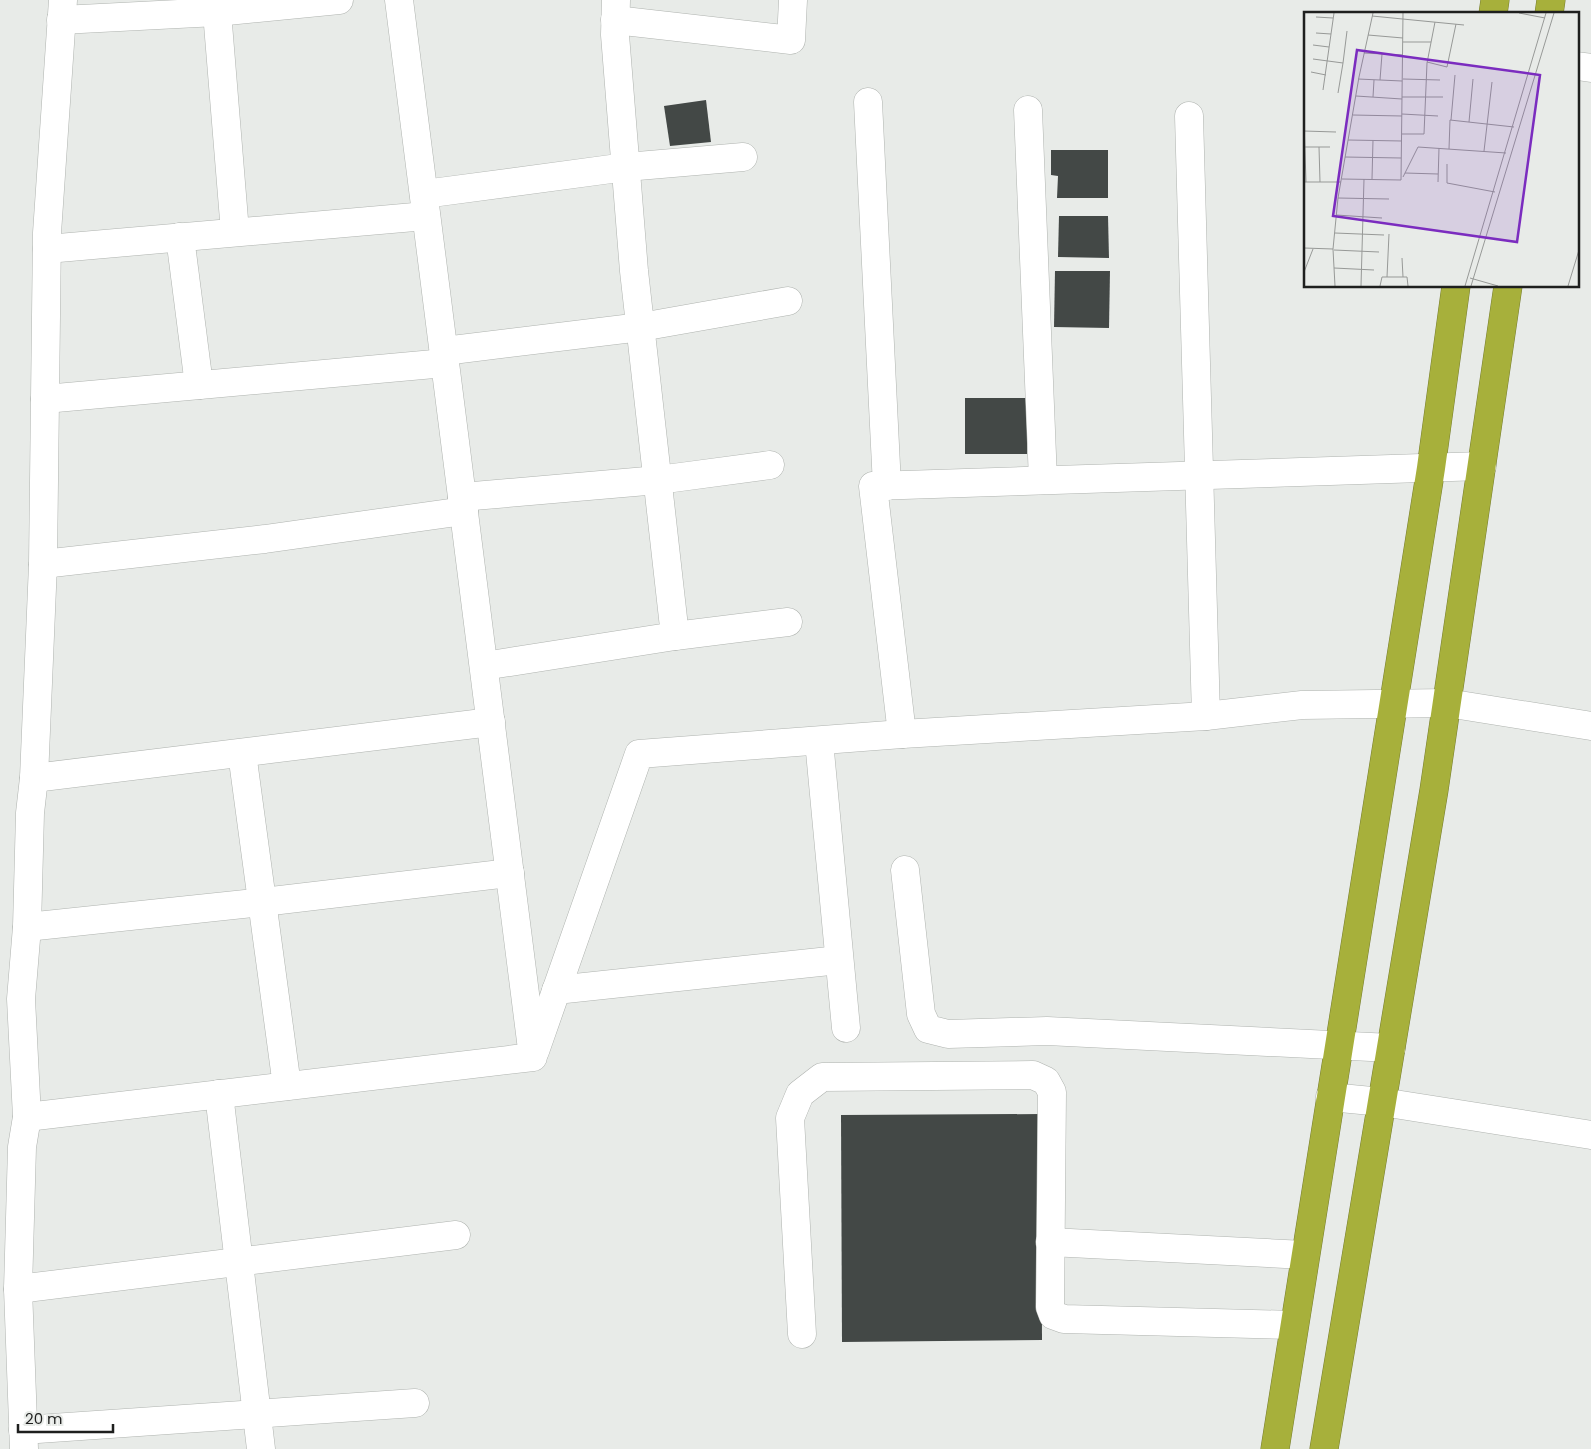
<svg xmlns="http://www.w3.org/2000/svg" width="1591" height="1449" viewBox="0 0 1591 1449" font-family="Poppins,sans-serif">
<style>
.building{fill:#434846}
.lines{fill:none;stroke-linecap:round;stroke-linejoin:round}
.minor-casing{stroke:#afb3af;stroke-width:29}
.highway-casing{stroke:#777d31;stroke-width:29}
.minor{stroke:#fff;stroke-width:28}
.highway{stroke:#a7b03b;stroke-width:28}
.inset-road{fill:none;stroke:#979997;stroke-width:1}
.view{fill:#7b2cbf;fill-opacity:0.15;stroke:#7b2cbf;stroke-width:2.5}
.inset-edge{fill:none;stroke:#1e1f1e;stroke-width:2.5}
</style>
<rect width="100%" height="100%" fill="#e8ebe8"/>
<g class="building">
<polygon points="706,100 711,142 670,146 664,106"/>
<polygon points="1051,150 1108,150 1108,198 1057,198 1058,176 1051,175"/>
<polygon points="1059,216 1108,216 1109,258 1058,257"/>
<polygon points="1055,271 1110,271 1109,328 1054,327"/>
<rect x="965" y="398" width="62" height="56"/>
<polygon points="1041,1114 1042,1340 842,1342 841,1115"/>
</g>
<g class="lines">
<g class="minor-casing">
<g id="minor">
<polyline points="217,12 235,232"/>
<polyline points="61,20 217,12 339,0"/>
<polyline points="615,20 791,40 793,0"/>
<polyline points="1577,66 1591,68"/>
<polyline points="868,102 887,486"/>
<polyline points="1028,110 1043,480"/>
<polyline points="1189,116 1206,716"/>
<polyline points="424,194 626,167 743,157"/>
<polyline points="180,237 199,385"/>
<polyline points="47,249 426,216"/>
<polyline points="444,351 641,327 788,301"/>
<polyline points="45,399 445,363"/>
<polyline points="462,497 658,480 770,465"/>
<polyline points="43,564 265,539 464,511"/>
<polyline points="675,636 788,622"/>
<polyline points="484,666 675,636 634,271 615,35 616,0"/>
<polyline points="902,734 873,486 1482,466"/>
<polyline points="819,741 846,1028"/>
<polyline points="242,753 287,1086"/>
<polyline points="34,778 491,722"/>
<polyline points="905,870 921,1014 928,1029 948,1034 1047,1031 1391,1048"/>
<polyline points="27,927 263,902 510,873"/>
<polyline points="556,990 839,960"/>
<polyline points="535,1051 639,754 902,734 1206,716 1302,705 1447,703 1591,726"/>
<polyline points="219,1094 261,1449"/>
<polyline points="1330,1097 1382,1102 1591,1135"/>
<polyline points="27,1117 533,1057 399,0"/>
<polyline points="1050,1242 1305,1255"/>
<polyline points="18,1289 456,1235"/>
<polyline points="802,1334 790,1118 800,1094 822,1077 1033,1075 1046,1081 1052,1092 1050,1307 1053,1315 1064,1319 1294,1325"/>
<polyline points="23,1430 415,1403"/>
<polyline points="24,1449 18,1289 22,1147 27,1117 21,999 27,927 30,813 34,778 43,564 47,233 63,0"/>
</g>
</g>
<g class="highway-casing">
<g id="highway">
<polyline points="1493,14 1495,0"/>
<polyline points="1549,14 1551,0"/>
<polyline points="1275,1449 1431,468 1456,286"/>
<polyline points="1324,1449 1434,790 1508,286"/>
</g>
</g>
<use href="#minor" class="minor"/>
<use href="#highway" class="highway"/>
</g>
<g transform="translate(1304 12)">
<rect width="275" height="275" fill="#e8ebe8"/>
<path class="inset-road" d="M215,1L241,6M68,4L160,13M12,5L29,6M12,21L27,22M64,23L99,26M99,30H127M9,33L25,35M60,41L99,43M9,47L39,51L43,19M123,50L143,55L152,12M7,60L22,63M54,67L98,69M99,67L136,68M76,68L78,42M19,78L30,1M34,81L39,51M52,84L98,87M69,85L70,68M98,85H139M98,102L134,104M49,103L98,104M147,108L151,63M0,110L2,170M165,110L169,67M0,119L32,120M98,122H120L123,51L131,10M44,128L98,129M0,135H26M15,135L16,170M145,137L146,108L210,115M180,139L188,70M41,145L97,146M143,152V171L191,180M101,161L134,162M99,165L114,135L202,141M38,167L97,168L99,1M68,167L69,128M0,170H37M134,170L135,136M34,186L85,187M32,203L78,206M31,221L80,223M0,236L29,237M30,238L75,240M98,246L99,265M30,256L70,258M0,260L9,237M83,265L85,222M166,266L194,274M31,274L29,237L34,186L55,65L69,1M57,274L60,167M76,274L78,265H103L104,274M161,274L242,1M167,274L250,1M264,274L275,238"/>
<path class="view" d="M53,38L236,63L213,230L29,204Z"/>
<rect width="275" height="275" class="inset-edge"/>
</g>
<path d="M18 1424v8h95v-8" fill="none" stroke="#1e1f1e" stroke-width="2.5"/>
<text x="25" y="1424" font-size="15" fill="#1e1f1e" stroke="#e8ebe8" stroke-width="4" paint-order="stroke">20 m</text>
</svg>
